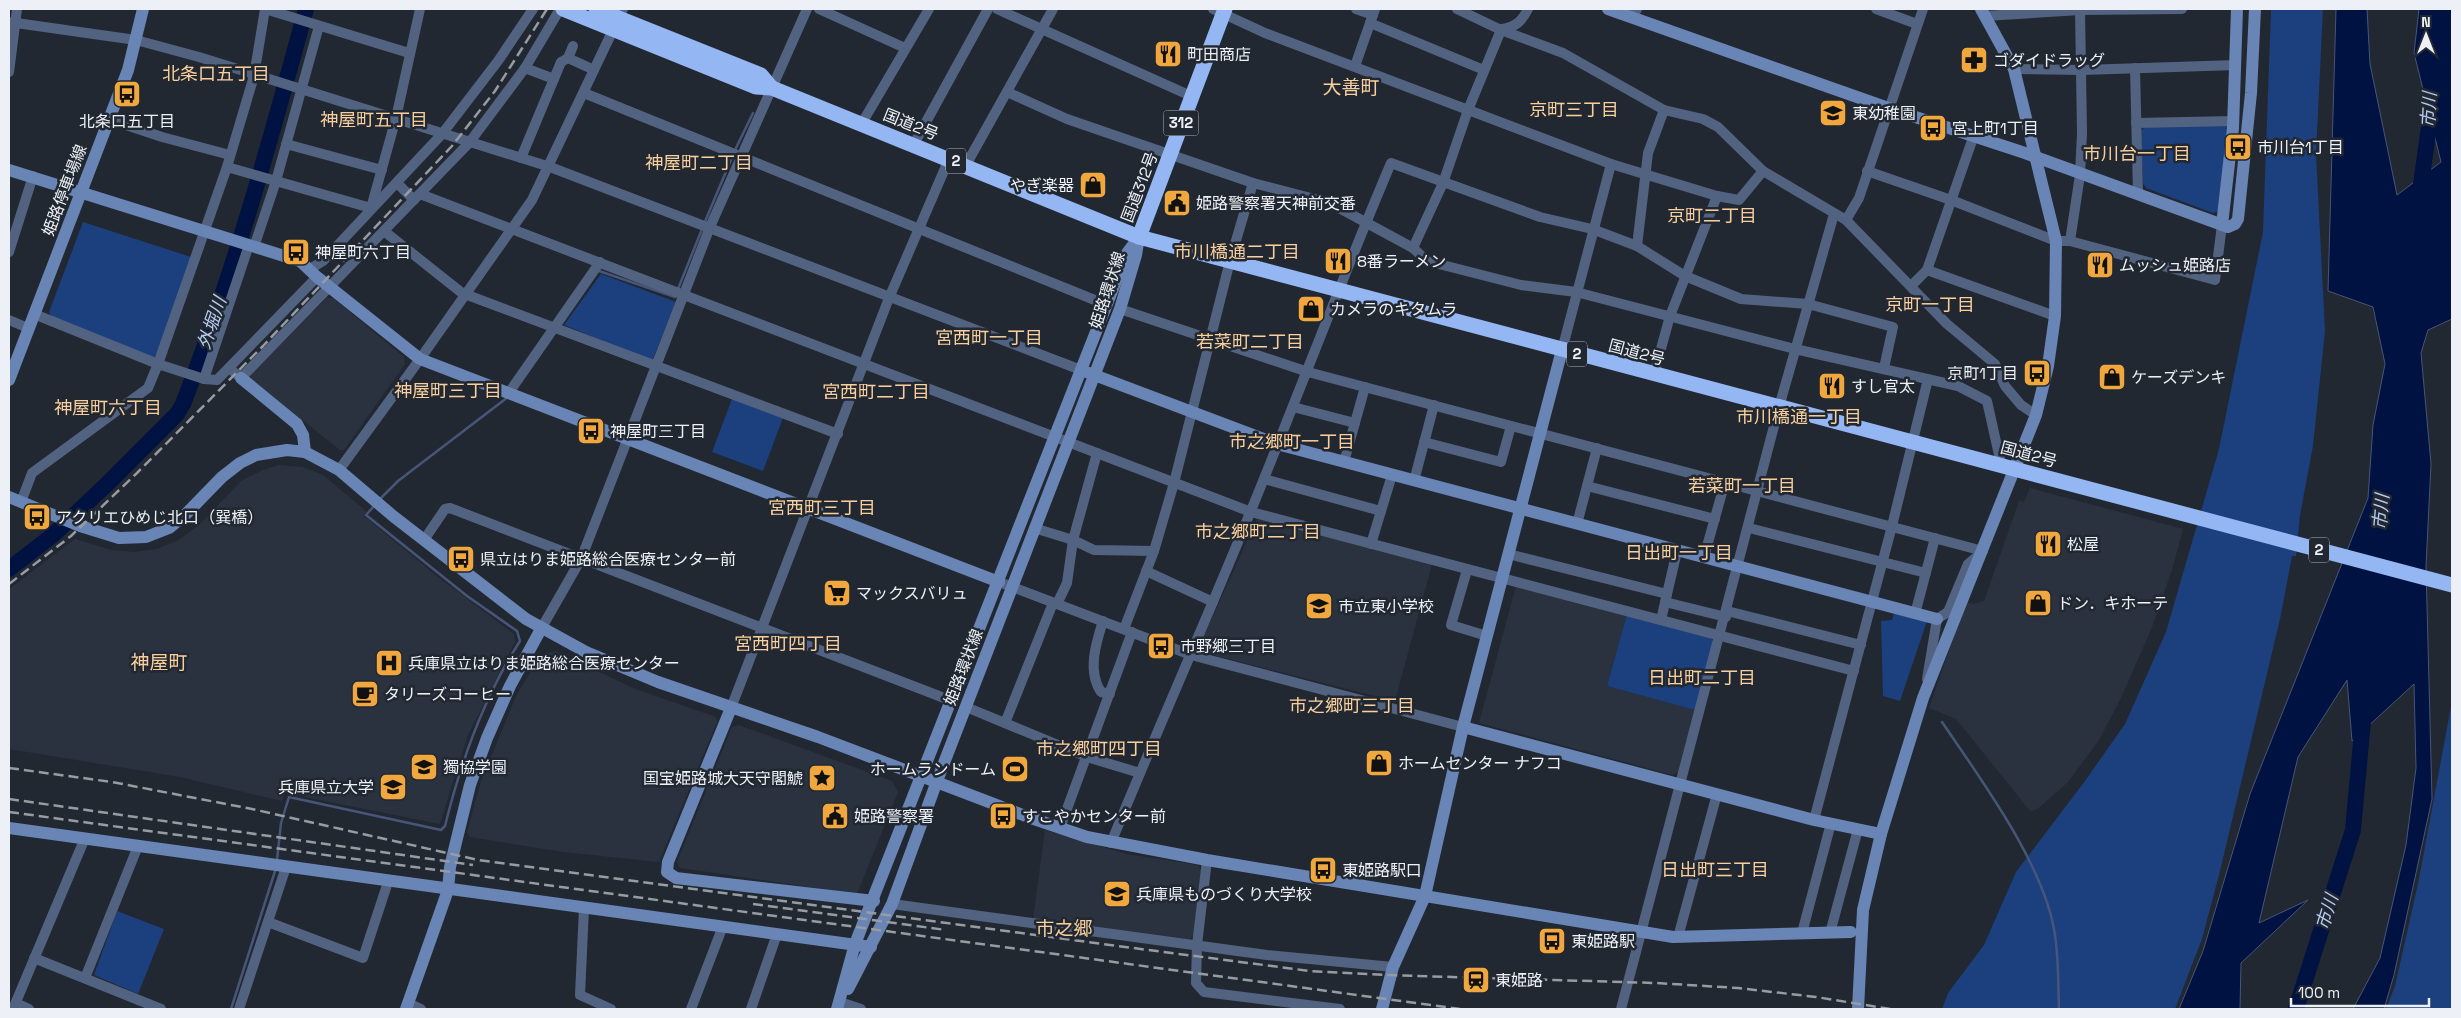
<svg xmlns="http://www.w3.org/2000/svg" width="2461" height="1018" viewBox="0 0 2461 1018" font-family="'Space Grotesk','Noto Sans JP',sans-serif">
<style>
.built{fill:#2a3240}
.green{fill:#1c3f7e}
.water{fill:#001241;stroke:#475578}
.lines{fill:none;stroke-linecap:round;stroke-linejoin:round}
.stream{stroke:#475578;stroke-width:2.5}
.river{stroke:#001241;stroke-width:16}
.street{stroke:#526381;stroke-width:10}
.secondary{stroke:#6985b5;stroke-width:12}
.highway{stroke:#94b6f2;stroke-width:15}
.rail{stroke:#979ca3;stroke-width:2.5;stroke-dasharray:10 5;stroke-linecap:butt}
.labels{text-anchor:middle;stroke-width:5;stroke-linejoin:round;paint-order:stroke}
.shield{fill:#222831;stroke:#b0b5bc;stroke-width:1}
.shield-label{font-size:15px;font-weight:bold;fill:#edf1f7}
.poi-label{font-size:16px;fill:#edf1f7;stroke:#222831;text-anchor:start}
.street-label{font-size:16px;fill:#edf1f7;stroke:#222831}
.neighbourhood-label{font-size:18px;fill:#f9d09d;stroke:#222831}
.water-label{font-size:18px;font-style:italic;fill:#b6ccf2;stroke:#222831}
.quarter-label{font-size:19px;fill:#f9d09d;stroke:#222831}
</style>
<rect width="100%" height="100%" fill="#222831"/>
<g class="built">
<polygon points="327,298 333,298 404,357 405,364 344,450 340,450 250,378 251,374"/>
<polygon points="279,465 303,467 323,475 366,511 364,516 438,577 514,634 515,642 468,735 440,824 285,793 282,801 180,777 9,749 9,589 75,539 112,550 134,552 157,549 179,540 200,524 241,481 263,470"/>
<polygon points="2030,488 2183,529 2172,570 2151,630 2120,700 2099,740 2068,782 2040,807 2031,812 1956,719 1929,708 1966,602 1973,604 1984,601 2019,501 2024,502"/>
<polygon points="1257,519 1432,564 1395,701 1201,652 1199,647"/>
<polygon points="1516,586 1627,614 1607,686 1695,710 1678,772 1673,775 1479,723"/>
<polygon points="555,651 633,688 716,717 717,722 659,862 563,852 470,837 467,832 481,781 517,694 541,655"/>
<polygon points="739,725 892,781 898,792 857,894 680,868 677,862 732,727"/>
<polygon points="1045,830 1127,854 1198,865 1201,870 1193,936 1189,939 1033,919"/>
</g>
<g class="green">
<polygon points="2271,9 2323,9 2316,154 2325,331 2313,446 2300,515 2296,556 2292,556 2280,619 2220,871 2202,939 2175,1009 1942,1009 1948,993 1984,945 2016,872 2085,781 2125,724 2166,632 2219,449 2263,232"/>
<polygon points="2226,125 2228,131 2219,211 2213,213 2146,188 2143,183 2141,131 2145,127"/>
<polygon points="83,222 191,257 159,353 152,358 52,317 49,312"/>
<polygon points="601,274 676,302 652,361 564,325"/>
<polygon points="732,399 783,418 763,471 712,452"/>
<polygon points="1894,613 1927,621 1900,701 1883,696 1881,621 1892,620"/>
<polygon points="1627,614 1711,637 1713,643 1695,710 1607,686"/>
<polygon points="2452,701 2452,1009 2386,1009 2395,986 2419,879"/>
<polygon points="117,911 164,929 138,994 94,975"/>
</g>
<polygon class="water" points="2336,9 2367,9 2370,64 2397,195 2441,162 2414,53 2419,9 2452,9 2452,319 2428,330 2421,353 2431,464 2426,566 2432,799 2394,975 2384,1009 2353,1009 2380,958 2406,845 2416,768 2414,684 2352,741 2347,680 2298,757 2259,923 2308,900 2241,963 2240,1009 2179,1009 2203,951 2250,794 2368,498 2373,425 2385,364 2373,307 2328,291"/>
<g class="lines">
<g class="stream">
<polyline points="735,150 753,113"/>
<polyline points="704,224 733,155"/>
<polyline points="599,271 675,297 676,294"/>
<polyline points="678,289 702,229"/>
<polyline points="380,499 398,481 508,397"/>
<path d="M1942,722C1980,778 2042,862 2054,929C2059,955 2058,983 2059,1009"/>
<path d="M277,860L281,823L289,797L441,830L445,826C461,761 484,697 520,641L517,631L467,596L366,515L375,505"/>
<polyline points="231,1009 276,868"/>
</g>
<g class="river">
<polyline points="2419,198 2429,127 2430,93"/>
<path d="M9,569L53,535L106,485L177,414L183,404C233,276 270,142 306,9"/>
<polyline points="2296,1009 2353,830 2364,710"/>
</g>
<g class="street">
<polyline points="265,9 409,53"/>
<polyline points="819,9 905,48"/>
<polyline points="997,9 1191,96"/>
<polyline points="1213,9 1265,33 1611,164 1717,196 1739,200 1763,171"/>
<polyline points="1356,9 1373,15"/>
<polyline points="1457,9 1501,30 1563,53 1664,110 1703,119 1718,127 1763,171 1846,220 1947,324 1995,364 2005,386 2021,405 2036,415"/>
<polyline points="1876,9 1917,24"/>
<polyline points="1985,16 2080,10 2182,9"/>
<polyline points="1632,18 1637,9"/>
<polyline points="9,22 136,40 199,57 550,167 1081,370"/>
<polyline points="1370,23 1484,70"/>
<path d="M1502,29C1516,27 1522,21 1528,9"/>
<polyline points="573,46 568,58 594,70"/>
<polyline points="1355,66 1375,9"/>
<polyline points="525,68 554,79"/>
<polyline points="2135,68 2138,194"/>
<polyline points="2014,69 2082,70 2236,65"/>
<polyline points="9,72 17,9"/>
<polyline points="1007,92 1067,119 1253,183 1330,203 1413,248 1427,261 1521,285 1576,292 1795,349 1958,386 1987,401 2001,464"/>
<polyline points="584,93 1107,305"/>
<polyline points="108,119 162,137 230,155"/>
<polyline points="862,123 929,9"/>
<polyline points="2136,123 2234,121"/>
<polyline points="286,144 382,170"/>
<polyline points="914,144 988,9"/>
<polyline points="521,158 561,62 568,58"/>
<polyline points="966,165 1053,9"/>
<polyline points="227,167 371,208 396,118 420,9"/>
<polyline points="1867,171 1951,200 2056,241 2070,241 2215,280 2222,225"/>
<polyline points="397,183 414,200"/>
<polyline points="420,194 1251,512 1854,671"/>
<polyline points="1846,220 1859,198 1923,9"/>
<polyline points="384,231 462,293 838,434"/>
<polyline points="2070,241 2080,175 2082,133 2080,9"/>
<polyline points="1637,246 1648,153 1664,110"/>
<polyline points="254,247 276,181 319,26"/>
<polyline points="1413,248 1443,183 1468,110 1501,30"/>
<polyline points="9,252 33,176"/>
<polyline points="310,269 323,261 442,134 498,61 533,9"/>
<polyline points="1927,270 2055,316"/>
<polyline points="1911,286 1927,270 1974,135"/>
<polyline points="1120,309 1308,372 1983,551"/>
<polyline points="34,314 158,364 204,379 217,380 317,277"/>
<polyline points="9,320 28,328"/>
<polyline points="1562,350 1611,164"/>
<polyline points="229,368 241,378 469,143 525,68 560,9"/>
<polyline points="1654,374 1670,316 1717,196"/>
<polyline points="204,379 249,245"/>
<polyline points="508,394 600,262"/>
<polyline points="1293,407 1355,423"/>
<polyline points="1424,442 1501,462 1511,426"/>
<polyline points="1344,462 1365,387"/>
<polyline points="339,470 420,359 532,200 623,9"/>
<polyline points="1264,479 1381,511"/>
<polyline points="1414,481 1434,405"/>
<polyline points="1587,486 1715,519"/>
<polyline points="21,502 32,473 148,388 158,364 227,167 254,76 265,9"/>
<polyline points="1577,524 1597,448"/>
<polyline points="1034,528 1073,540 1094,550 1154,551"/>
<polyline points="1749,528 1926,573"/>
<polyline points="424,540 445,509 450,508 952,701"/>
<polyline points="1371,544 1392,475"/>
<polyline points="1508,554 1667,594"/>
<polyline points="1704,557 1725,482"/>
<polyline points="1467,570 1451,625 1487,636"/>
<polyline points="1146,571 1213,602"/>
<polyline points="999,582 1191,655 1463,727"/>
<polyline points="1665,602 1726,617"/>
<polyline points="1057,604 1067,583 1073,540 1097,453"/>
<polyline points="1727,611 1861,645"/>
<polyline points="1915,614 1935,538"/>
<polyline points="1661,620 1677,551"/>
<path d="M1103,621C1096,643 1087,671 1101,692L1110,694"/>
<polyline points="541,629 581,559 710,227 807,9"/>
<polyline points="1124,629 1154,551 1174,483 1230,261 1253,183"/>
<polyline points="1927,679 1937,619 1948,612 1968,564 1981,553"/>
<polyline points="966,707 1087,757 1140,773"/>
<polyline points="731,708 889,298 949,159"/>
<polyline points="1005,723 1053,603"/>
<polyline points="1814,820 1892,526 1928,379"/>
<polyline points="1060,828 1132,632"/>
<path d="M1111,843C1156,733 1205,623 1250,513C1298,396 1342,278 1391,163L1540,217L1592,229L1637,246L1685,276L1741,299L1808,304L1893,327L1884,368"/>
<polyline points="1207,860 1197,945 1196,983 1204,992 1340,1009"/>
<polyline points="892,904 1267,955 1393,967"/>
<polyline points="584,908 580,995 611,1009"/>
<polyline points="268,922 363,958 388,882"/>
<polyline points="1802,933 1831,823"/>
<polyline points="1830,933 1858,829"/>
<polyline points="1678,937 1717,794"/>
<polyline points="34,958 161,1009"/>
<polyline points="85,978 138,846"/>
<polyline points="840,1002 861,1009"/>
<polyline points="16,1003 29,1009"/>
<polyline points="408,1003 421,1009"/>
<polyline points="13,1009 85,838"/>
<polyline points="239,1009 286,867"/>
<polyline points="691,1009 723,926"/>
<polyline points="751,1009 777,934"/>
<polyline points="1621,1009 1779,407 1834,214"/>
</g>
<g class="secondary">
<polyline points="1608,9 1891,109 2025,153 2228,227 2235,224 2238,219 2251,93 2255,9"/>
<polyline points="9,170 300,261 317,277 420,359 999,582"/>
<polyline points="2222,225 2233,128 2237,9"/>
<polyline points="1081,370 1277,444 1937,619"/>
<polyline points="241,378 297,424 303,435 305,452"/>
<polyline points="9,380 128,70 143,9"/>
<polyline points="9,497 80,526 119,538 146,537 169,528 185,515 222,477 240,463 256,455 287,450 305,452 339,470 393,516 526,619 586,652 658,682 818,737 1031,818 1087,837 1207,860 1673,937 1851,932"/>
<polyline points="731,708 668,862 667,872 676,878 874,901"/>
<polyline points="1463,727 1814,820 1881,834"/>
<polyline points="9,828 871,947"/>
<polyline points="848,989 892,904 937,781 1120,309 1136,255 1139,237"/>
<polyline points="406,1009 448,890 450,867 470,785 487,738 510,686 541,629"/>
<polyline points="837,1009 855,944 1127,253 1139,237"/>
<polyline points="1382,1009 1393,967 1425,896 1463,727 1562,350"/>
<polyline points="1858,1009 1863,910 1881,834 1923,698 2036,415 2048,366 2055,316 2056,241 2041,180 2014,69 1981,9"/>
</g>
<g class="highway">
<polyline points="563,9 756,87 772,88 1139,237 2452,585"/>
<polyline points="596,9 761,75 772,88"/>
<polyline points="1139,237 1225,9"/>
</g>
<g class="rail">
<polyline points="9,584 71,536 137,473 263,346 452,146 495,91 547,9"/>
<polyline points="9,768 112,782 252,809 478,860 1110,945 1310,971 1385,975 1656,983 1738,988 1816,997 1890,1009"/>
<polyline points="9,799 473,865"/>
<polyline points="9,812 1460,1009"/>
<polyline points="753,904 946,930"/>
</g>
</g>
<defs>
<g id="restaurant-square" transform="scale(1.4375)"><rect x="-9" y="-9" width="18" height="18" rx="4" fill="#efa73e" stroke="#222831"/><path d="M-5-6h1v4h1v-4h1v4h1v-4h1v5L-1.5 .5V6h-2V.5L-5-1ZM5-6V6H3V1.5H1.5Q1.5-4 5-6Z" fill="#111"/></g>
<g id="pharmacy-square" transform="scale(1.4375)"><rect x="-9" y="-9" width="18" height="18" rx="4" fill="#efa73e" stroke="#222831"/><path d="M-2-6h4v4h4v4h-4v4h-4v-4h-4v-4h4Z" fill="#111"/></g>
<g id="bus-square" transform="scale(1.4375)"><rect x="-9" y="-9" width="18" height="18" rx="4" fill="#efa73e" stroke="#222831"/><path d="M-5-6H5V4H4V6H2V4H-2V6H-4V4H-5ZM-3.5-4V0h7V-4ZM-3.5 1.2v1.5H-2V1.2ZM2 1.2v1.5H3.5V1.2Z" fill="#111"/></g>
<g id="school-square" transform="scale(1.4375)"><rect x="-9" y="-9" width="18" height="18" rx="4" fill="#efa73e" stroke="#222831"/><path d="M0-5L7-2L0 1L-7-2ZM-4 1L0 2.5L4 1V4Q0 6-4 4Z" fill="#111"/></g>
<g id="shop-square" transform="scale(1.4375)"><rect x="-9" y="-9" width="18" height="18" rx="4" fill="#efa73e" stroke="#222831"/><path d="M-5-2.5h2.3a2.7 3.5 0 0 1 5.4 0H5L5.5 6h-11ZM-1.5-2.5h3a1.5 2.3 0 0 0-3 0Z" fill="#111"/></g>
<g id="civic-square" transform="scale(1.4375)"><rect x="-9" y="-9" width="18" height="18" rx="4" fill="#efa73e" stroke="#222831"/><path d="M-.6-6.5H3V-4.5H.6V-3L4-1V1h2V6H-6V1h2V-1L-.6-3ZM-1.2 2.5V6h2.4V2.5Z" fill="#111"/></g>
<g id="supermarket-square" transform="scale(1.4375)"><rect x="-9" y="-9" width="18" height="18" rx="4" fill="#efa73e" stroke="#222831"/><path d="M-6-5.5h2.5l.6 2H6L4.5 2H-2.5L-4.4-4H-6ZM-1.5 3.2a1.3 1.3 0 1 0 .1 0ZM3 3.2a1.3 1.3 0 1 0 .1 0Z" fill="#111"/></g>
<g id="hospital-square" transform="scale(1.4375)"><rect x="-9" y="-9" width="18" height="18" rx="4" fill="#efa73e" stroke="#222831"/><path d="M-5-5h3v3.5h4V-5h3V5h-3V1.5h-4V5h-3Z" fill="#111"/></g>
<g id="cafe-square" transform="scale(1.4375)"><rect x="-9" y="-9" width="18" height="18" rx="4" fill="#efa73e" stroke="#222831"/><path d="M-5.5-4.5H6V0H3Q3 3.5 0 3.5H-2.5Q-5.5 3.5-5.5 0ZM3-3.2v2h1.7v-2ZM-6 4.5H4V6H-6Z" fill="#111"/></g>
<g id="university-square" transform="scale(1.4375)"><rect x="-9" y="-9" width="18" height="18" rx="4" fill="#efa73e" stroke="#222831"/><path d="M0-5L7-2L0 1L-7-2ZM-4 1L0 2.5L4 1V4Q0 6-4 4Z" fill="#111"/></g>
<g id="stadium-square" transform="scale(1.4375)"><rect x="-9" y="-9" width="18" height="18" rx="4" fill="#efa73e" stroke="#222831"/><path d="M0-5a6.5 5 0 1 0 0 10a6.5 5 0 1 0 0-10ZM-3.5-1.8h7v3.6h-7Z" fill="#111"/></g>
<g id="sight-square" transform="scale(1.4375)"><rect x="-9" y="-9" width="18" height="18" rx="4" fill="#efa73e" stroke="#222831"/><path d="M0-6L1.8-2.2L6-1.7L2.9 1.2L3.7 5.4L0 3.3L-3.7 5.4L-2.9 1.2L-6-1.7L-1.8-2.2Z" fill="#111"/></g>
<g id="station-square" transform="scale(1.4375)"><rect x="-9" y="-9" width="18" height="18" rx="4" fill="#efa73e" stroke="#222831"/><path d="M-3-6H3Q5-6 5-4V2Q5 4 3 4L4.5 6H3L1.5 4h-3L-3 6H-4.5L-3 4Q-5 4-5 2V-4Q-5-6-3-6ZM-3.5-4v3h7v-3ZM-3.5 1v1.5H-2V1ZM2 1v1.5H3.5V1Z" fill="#111"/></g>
</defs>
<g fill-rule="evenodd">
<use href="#restaurant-square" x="1168" y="54"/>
<use href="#pharmacy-square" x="1974" y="60"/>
<use href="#bus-square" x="127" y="94"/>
<use href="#school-square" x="1833" y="113"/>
<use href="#bus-square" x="1933" y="128"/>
<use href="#bus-square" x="2238" y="147"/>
<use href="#shop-square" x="1093" y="185"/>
<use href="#civic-square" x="1177" y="203"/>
<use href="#bus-square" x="296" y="252"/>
<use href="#restaurant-square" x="1338" y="261"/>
<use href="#restaurant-square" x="2100" y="265"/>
<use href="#shop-square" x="1311" y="309"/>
<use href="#bus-square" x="2037" y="373"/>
<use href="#shop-square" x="2112" y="377"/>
<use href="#restaurant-square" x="1832" y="386"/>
<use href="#bus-square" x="591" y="431"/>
<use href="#bus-square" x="37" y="517"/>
<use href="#restaurant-square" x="2048" y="544"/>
<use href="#bus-square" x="461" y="559"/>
<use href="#supermarket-square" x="837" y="593"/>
<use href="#shop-square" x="2038" y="603"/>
<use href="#school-square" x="1319" y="606"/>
<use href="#bus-square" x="1161" y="646"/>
<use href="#hospital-square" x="389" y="663"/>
<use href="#cafe-square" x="365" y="694"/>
<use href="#shop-square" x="1379" y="763"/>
<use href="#university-square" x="424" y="767"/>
<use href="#stadium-square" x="1015" y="769"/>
<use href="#sight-square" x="822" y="778"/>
<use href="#university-square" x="393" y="787"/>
<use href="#civic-square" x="835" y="816"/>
<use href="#bus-square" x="1003" y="816"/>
<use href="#bus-square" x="1323" y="870"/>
<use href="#university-square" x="1117" y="894"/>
<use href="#bus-square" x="1552" y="941"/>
<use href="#station-square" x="1476" y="980"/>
</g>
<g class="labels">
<g class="shield">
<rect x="1163.5" y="110.5" width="35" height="25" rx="4"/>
<rect x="946" y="148.5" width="20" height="25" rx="4"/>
<rect x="1567" y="341.5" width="20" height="25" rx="4"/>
<rect x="2309" y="537.5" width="20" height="25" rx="4"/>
</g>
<g class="shield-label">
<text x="1181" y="128">312</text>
<text x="956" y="166">2</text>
<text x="1577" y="359">2</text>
<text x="2319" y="555">2</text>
</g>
<g class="poi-label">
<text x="1187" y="60">町田商店</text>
<text x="1993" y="66">ゴダイドラッグ</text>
<text x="1852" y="119">東幼稚園</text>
<text x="127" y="127" text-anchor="middle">北条口五丁目</text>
<text x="1952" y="134">宮上町1丁目</text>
<text x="2257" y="153">市川台1丁目</text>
<text x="1074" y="191" text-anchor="end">やぎ楽器</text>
<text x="1196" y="209">姫路警察署天神前交番</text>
<text x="315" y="258">神屋町六丁目</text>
<text x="1357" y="267">8番ラーメン</text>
<text x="2119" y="271">ムッシュ姫路店</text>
<text x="1330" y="315">カメラのキタムラ</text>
<text x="2018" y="379" text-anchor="end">京町1丁目</text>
<text x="2131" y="383">ケーズデンキ</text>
<text x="1851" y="392">すし官太</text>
<text x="610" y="437">神屋町三丁目</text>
<text x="56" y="523">アクリエひめじ北口（巽橋）</text>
<text x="2067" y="550">松屋</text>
<text x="480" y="565">県立はりま姫路総合医療センター前</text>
<text x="856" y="599">マックスバリュ</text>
<text x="2057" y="609">ドン．キホーテ</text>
<text x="1338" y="612">市立東小学校</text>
<text x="1180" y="652">市野郷三丁目</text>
<text x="408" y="669">兵庫県立はりま姫路総合医療センター</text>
<text x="384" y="700">タリーズコーヒー</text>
<text x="1398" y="769">ホームセンター ナフコ</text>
<text x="443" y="773">獨協学園</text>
<text x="996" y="775" text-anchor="end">ホームランドーム</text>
<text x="803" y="784" text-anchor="end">国宝姫路城大天守閣鯱</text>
<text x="374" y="793" text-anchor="end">兵庫県立大学</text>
<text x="854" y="822">姫路警察署</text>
<text x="1022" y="822">すこやかセンター前</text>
<text x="1342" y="876">東姫路駅口</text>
<text x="1136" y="900">兵庫県ものづくり大学校</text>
<text x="1571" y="947">東姫路駅</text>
<text x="1495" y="986">東姫路</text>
</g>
<g class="street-label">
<text transform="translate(911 124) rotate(22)" y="6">国道2号</text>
<text transform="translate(1139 187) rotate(-69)" y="6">国道312号</text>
<text transform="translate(64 190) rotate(-69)" y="6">姫路停車場線</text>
<text transform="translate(1107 290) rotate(-72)" y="6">姫路環状線</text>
<text transform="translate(1637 352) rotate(15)" y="6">国道2号</text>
<text transform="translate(2029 454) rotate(15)" y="6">国道2号</text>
<text transform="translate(963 667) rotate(-69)" y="6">姫路環状線</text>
</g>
<g class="neighbourhood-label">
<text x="216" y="80">北条口五丁目</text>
<text x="1574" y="116">京町三丁目</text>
<text x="374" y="126">神屋町五丁目</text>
<text x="2137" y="160">市川台一丁目</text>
<text x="699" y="169">神屋町二丁目</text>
<text x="1712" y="222">京町二丁目</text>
<text x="1237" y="258">市川橋通二丁目</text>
<text x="1930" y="311">京町一丁目</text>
<text x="989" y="344">宮西町一丁目</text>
<text x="1250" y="348">若菜町二丁目</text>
<text x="448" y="397">神屋町三丁目</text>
<text x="876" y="398">宮西町二丁目</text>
<text x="108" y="414">神屋町六丁目</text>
<text x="1799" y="423">市川橋通一丁目</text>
<text x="1292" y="448">市之郷町一丁目</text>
<text x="1742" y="492">若菜町一丁目</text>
<text x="822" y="514">宮西町三丁目</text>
<text x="1258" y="538">市之郷町二丁目</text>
<text x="1679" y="559">日出町一丁目</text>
<text x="788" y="650">宮西町四丁目</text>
<text x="1702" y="684">日出町二丁目</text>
<text x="1352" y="712">市之郷町三丁目</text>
<text x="1099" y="755">市之郷町四丁目</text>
<text x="1715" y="876">日出町三丁目</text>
</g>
<g class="water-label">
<text transform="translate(2429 110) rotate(-87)" y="6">市川</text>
<text transform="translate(212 323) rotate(-71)" y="6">外堀川</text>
<text transform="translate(2381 512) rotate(-85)" y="6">市川</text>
<text transform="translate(2327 912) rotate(-73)" y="6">市川</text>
</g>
<g class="quarter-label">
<text x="1351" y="94">大善町</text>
<text x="159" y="669">神屋町</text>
<text x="1064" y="935">市之郷</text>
</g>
</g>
<rect width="2461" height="1018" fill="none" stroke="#edf1f7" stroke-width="20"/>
<g transform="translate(2426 35)" stroke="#222831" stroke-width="4" paint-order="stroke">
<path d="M0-4L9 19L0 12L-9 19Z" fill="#edf1f7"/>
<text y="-8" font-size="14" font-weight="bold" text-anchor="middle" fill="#edf1f7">N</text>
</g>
<path d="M2291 998v8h138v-8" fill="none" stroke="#edf1f7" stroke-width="2.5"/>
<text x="2298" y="998" font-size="15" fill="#edf1f7" stroke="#222831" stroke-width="4" paint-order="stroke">100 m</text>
</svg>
